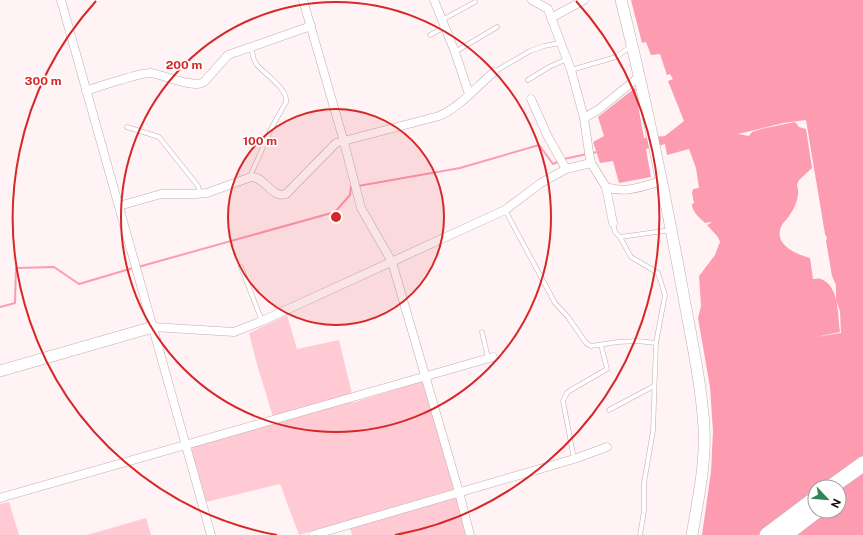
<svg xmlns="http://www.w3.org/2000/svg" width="863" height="535" viewBox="0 0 863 535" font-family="'Public Sans',sans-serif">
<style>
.green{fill:#ffcad4}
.water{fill:#fd9bb0;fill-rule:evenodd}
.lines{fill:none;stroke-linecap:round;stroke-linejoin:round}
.stream{stroke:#fd9bb0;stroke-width:2}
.lane-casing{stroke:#c0aeb1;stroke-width:5}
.street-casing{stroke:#c0aeb1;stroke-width:9}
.secondary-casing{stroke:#c0aeb1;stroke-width:12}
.highway-casing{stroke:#c0aeb1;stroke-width:16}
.lane{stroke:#fff;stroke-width:4}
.street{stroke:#fff;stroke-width:8}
.secondary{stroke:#fff;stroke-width:11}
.highway{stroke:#fff;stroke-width:15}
.ring{fill:none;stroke:#d62828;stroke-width:2}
.centre{fill:#d62828;stroke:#fff;stroke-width:2}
.ring-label{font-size:12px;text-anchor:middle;font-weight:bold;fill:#d62828;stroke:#fff;stroke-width:3.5;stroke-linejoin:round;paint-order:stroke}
</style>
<rect width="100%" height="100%" fill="#fff3f5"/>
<g class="green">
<polygon points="287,315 297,349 339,340 352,394 273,417 256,361 249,333"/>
<polygon points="422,381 455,489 299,535 280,484 206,502 191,447 350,399 352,403"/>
<polygon points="457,495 468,535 352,535 349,526"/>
<polygon points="9,502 19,535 0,535 0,504"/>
<polygon points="146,518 151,535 87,535"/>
</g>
<path class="water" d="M631,0H863V535H702L711,472L713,431L710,387L698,318L701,306L699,276L715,255L720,242L718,237L707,225L711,223V222L705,223C700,218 692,212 692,204L694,203L692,193L693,189L699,188L696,168L689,149L667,155L665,144L646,149L651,177L619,183L613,161L600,163L593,142L604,136L598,117L635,88L644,138L665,136L684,121L668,81L673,79L670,74L667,75L660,54L651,55L646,42L642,43ZM806,120L825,234L827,238L826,241L832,276L836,285V300L840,311L841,333L815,337L840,332C837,314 840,282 817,278V279H813L810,258C796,254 772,244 782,225C782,224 786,220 786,220C794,210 801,197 797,185L799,180L812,168L806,129L799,127L795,122L761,129L752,132L749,136L738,134L783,123ZM815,487H839V511H815Z"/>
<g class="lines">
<g class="stream">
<polyline points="591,153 597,152"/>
<polyline points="564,159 587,154"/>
<polyline points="358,186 460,168 539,145 553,164 560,161"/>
<polyline points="138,267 335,212 350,195 351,187 353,186"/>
<polyline points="0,307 15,303 16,268 54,267 79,284 133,268"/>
</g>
<g class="lane-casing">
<g id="lane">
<polyline points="442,20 475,2"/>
<polyline points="430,35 445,27"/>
<path d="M251,47L254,60L257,65C265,74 288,89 286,102L272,127L252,172L251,177"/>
<polyline points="455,52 497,27"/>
<polyline points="571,70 616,57 630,47"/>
<polyline points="494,72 530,51 544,46 560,43"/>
<polyline points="528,80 549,67 567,59"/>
<polyline points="127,127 159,137 198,186 200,194"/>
<polyline points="505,210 555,303 568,317 586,343 591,346 618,342 637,341 656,343"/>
<polyline points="613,223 615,232 620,237 631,257 658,273 665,295 656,343 653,431 644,483 644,511 640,535"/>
<polyline points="620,237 671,230"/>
<polyline points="241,267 262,321"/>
<polyline points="482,332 488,358"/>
<polyline points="609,410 654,386"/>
<polyline points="574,459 563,401 567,393 571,390 607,369 601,345"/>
</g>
</g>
<g class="street-casing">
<g id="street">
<polyline points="61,0 211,535"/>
<polyline points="303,0 344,142 361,208 392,262 459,492 470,535"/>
<polyline points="434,0 455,52 469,94"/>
<polyline points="532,0 548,9 571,70 584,118 589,153 591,163 606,187 613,223"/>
<polyline points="551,18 584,0"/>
<path d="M86,91C97,87 143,72 151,73C164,75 194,89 204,82L228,55L311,26"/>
<polyline points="531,99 547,135 566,169"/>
<polyline points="584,118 598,110 640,76"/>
<path d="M606,187C625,194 644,186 662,181"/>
<path d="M119,206L161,194H195L207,193L251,177C265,176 271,199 286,194L336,143L439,116C460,107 476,87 494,72"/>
<polyline points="153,327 234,332 262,321 505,210 541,183 566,169 591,163"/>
<polyline points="0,498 493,357"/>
<polyline points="313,535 574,459 607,447"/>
</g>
</g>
<g class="secondary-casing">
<g id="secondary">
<path d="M621,0C645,95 664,190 682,287C690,333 701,380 704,427C706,463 698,500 692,535"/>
<polyline points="0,371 153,327"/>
</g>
</g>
<g class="highway-casing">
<g id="highway">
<polyline points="831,487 863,464"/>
<polyline points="767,535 815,499"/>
<polyline points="785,535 816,511"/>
</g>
</g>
<use href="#lane" class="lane"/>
<use href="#street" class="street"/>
<use href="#secondary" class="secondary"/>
<use href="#highway" class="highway"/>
</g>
<circle cx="336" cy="217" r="108" fill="#d62828" fill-opacity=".12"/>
<g class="ring">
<circle cx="336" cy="217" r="108"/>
<circle cx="336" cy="217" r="215"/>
<path d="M277 535A323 323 0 0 1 96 1M576 1A323 323 0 0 1 395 535"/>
</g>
<circle cx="336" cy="217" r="6" class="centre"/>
<g class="ring-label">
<text x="184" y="69">200 m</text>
<text x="43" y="85">300 m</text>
<text x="260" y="145">100 m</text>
</g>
<g transform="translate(827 499) rotate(116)"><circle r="19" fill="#ffffff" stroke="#a09d9e"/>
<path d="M0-3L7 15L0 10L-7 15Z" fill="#308456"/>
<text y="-6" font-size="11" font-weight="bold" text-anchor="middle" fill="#110b0c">N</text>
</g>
</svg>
